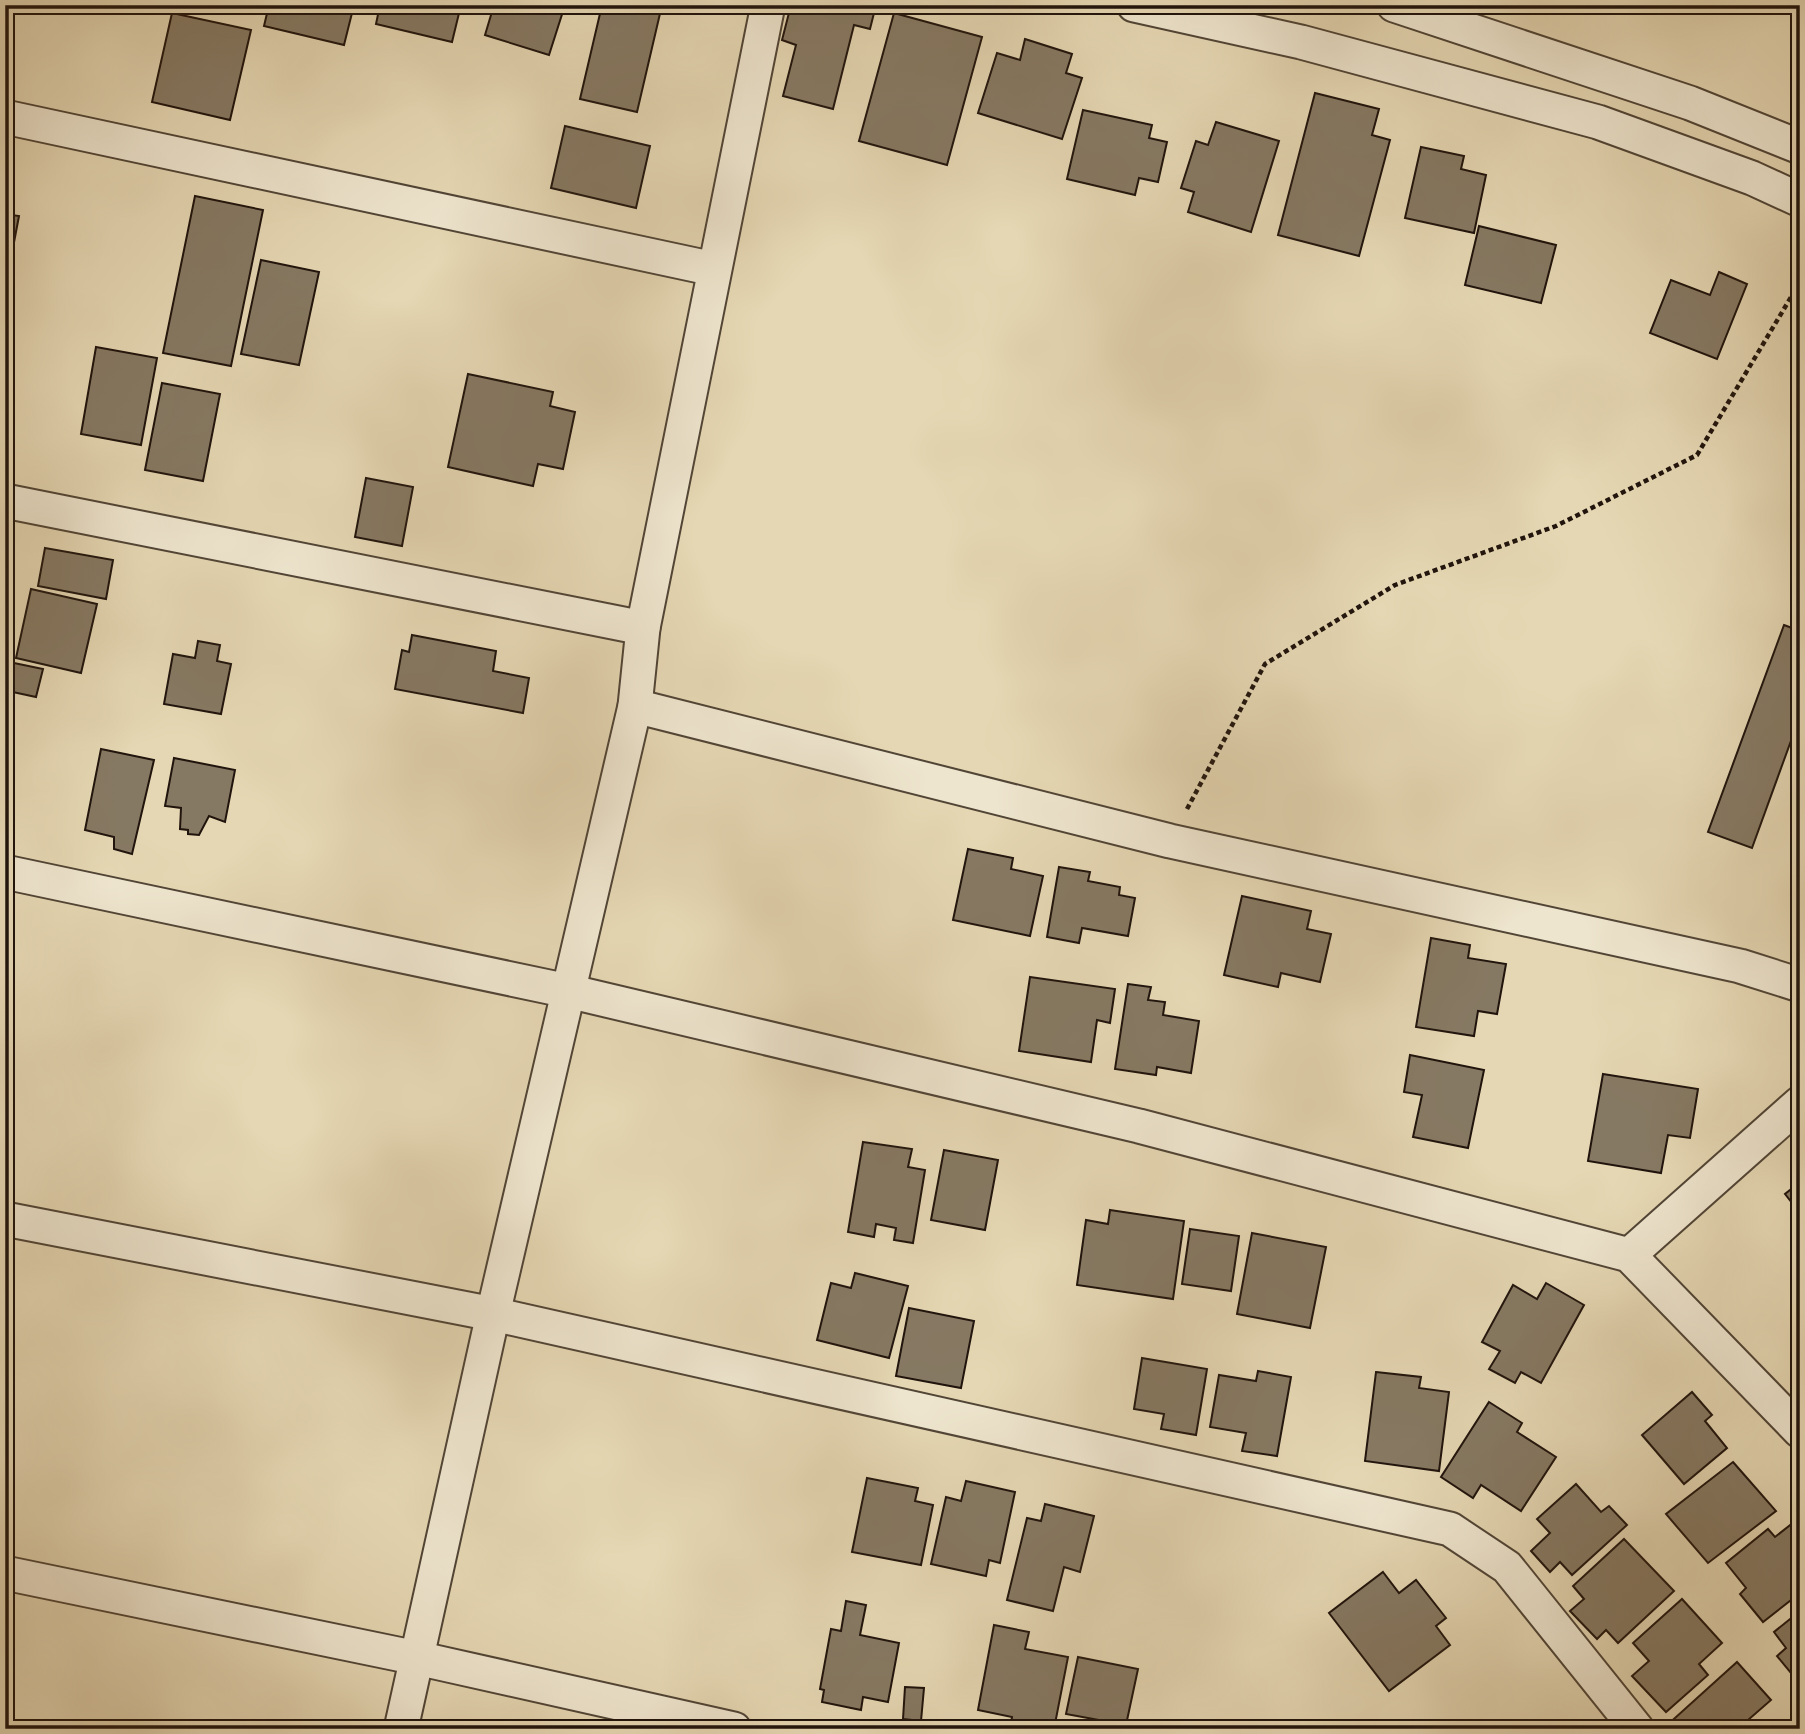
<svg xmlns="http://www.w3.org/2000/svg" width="1805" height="1734" viewBox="0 0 1805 1734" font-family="Alegreya,serif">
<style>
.building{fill:#867963;stroke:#20140d;stroke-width:2}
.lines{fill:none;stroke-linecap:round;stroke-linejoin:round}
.street-casing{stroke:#514536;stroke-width:37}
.path{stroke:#20140d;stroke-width:4.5;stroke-dasharray:5 3.5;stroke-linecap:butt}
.street{stroke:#eee5ce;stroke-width:33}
</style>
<rect width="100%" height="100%" fill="#e5d7b3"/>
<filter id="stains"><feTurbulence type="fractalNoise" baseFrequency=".00286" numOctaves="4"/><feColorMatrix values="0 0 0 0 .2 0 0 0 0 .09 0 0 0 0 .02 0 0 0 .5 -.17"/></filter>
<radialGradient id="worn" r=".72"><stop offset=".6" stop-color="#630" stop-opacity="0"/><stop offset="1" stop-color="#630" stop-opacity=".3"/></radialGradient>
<g class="building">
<polygon points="269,5 354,5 344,45 264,26"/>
<polygon points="380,5 461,5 452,42 376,24"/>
<polygon points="494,5 565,5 549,55 485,35"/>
<polygon points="602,5 662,5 637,112 580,99"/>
<polygon points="791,5 876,5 870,29 854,25 833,109 783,96 796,45 782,40"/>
<polygon points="172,13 251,30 230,120 152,102"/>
<polygon points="894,13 982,37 947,165 859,141"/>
<polygon points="1025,39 1072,54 1066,73 1082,78 1062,139 978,113 997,53 1020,60"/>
<polygon points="1315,93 1379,109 1372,135 1390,140 1359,256 1278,235"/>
<polygon points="1083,110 1152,125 1149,138 1167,142 1158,182 1139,178 1135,195 1067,179"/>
<polygon points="1216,122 1279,141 1251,232 1188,212 1194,192 1181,188 1196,141 1208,145"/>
<polygon points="565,126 650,146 636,208 551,188"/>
<polygon points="1421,147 1464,156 1461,169 1486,175 1474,233 1405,218"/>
<polygon points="195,196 263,210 231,366 163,353"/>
<polygon points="5,214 19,216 5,290"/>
<polygon points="1479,226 1556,245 1541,303 1465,285"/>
<polygon points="261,260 319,272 299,365 241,354"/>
<polygon points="1719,272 1747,284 1717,359 1650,333 1671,280 1710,295"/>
<polygon points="96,347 157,358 141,445 81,434"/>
<polygon points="468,374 553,392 550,406 575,412 563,469 538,464 533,486 448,467"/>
<polygon points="162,383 220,394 203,481 145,470"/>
<polygon points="366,478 413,487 402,546 355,537"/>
<polygon points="45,548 113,560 106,599 38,586"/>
<polygon points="31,589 97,604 81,673 16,658"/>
<polygon points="1784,625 1800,631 1800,716 1752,848 1708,832"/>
<polygon points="412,635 496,651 493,671 529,678 523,713 395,689 402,650 409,652"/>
<polygon points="198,641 220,645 217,661 231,664 221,714 164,704 173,654 195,658"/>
<polygon points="14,663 43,669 36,697 8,691"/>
<polygon points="101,749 154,760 132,854 114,849 114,837 85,830"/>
<polygon points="174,758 235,770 225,822 209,816 199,835 188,834 188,830 180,829 181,808 165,806"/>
<polygon points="968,849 1013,858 1011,869 1043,876 1030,936 953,920"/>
<polygon points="1059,867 1090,872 1088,881 1120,887 1119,895 1135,898 1128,936 1082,928 1079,943 1047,937"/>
<polygon points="1242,896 1311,911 1307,929 1331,934 1320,982 1281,973 1278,987 1224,975"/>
<polygon points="1431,938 1470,945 1468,958 1506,964 1497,1014 1478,1011 1474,1036 1416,1027"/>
<polygon points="1030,977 1115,989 1110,1023 1097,1020 1091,1062 1019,1051"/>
<polygon points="1128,984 1151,987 1148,1000 1165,1002 1163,1015 1199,1021 1191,1073 1157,1067 1156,1075 1115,1069"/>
<polygon points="1410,1055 1484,1070 1468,1148 1413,1137 1422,1095 1404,1092"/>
<polygon points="1603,1074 1698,1089 1690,1138 1668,1135 1661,1173 1588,1161"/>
<polygon points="863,1142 912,1149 908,1167 925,1170 913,1243 894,1240 896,1228 876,1224 874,1237 848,1232"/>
<polygon points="944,1150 998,1160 985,1230 931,1220"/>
<polygon points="1800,1182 1800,1213 1785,1194"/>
<polygon points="1110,1210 1184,1221 1173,1299 1077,1285 1086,1220 1108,1224"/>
<polygon points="1190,1229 1239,1236 1231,1291 1182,1284"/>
<polygon points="1252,1233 1326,1247 1310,1328 1237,1314"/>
<polygon points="855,1273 908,1286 889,1358 817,1340 831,1283 851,1288"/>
<polygon points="1546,1283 1584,1305 1541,1383 1521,1372 1515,1383 1489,1369 1500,1351 1482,1342 1513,1285 1537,1299"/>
<polygon points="909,1308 974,1321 961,1388 896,1376"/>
<polygon points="1142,1358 1207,1369 1196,1435 1161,1429 1164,1414 1134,1409"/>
<polygon points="1258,1371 1291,1377 1277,1456 1242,1451 1246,1433 1210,1427 1219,1375 1256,1381"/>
<polygon points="1376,1372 1421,1377 1419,1388 1449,1392 1439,1471 1365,1461"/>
<polygon points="1692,1392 1712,1415 1705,1421 1727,1448 1684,1484 1642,1435"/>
<polygon points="1489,1402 1522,1423 1517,1432 1556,1457 1521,1511 1481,1485 1473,1498 1441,1477"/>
<polygon points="1733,1462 1776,1511 1708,1563 1666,1514"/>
<polygon points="867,1478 918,1488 915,1501 933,1505 921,1565 852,1552"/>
<polygon points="966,1481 1015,1492 1000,1563 989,1560 986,1576 931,1564 946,1497 961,1501"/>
<polygon points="1576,1484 1601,1512 1609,1506 1627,1525 1572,1575 1560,1562 1550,1572 1531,1551 1550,1533 1537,1519"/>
<polygon points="1045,1504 1094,1516 1080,1572 1064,1567 1053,1611 1007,1600 1027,1518 1041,1521"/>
<polygon points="1794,1522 1800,1529 1800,1593 1763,1622 1740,1594 1746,1588 1726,1563 1768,1529 1775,1537"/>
<polygon points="1624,1539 1674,1591 1618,1643 1606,1630 1597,1639 1570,1611 1584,1599 1573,1586"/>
<polygon points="1383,1572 1399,1593 1416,1580 1446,1618 1436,1626 1450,1645 1389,1691 1329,1613"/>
<polygon points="1682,1599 1722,1643 1699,1664 1708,1675 1666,1712 1632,1676 1649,1661 1633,1643"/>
<polygon points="846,1601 866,1605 860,1635 899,1643 888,1702 863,1697 861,1710 822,1702 824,1690 820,1689 831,1629 841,1631"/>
<polygon points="1800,1611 1800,1684 1777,1656 1786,1648 1774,1632"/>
<polygon points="994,1625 1029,1632 1025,1649 1068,1657 1054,1729 1010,1729 1012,1717 978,1710"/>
<polygon points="1078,1657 1138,1669 1126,1725 1066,1714"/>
<polygon points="1737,1662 1771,1700 1748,1720 1755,1727 1753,1729 1667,1729 1665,1727"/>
<polygon points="905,1687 924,1688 921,1721 903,1719"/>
</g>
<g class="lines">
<g class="street-casing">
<g id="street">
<polyline points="1134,5 1301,42 1598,122 1752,178 1800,200"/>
<polyline points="1394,5 1690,103 1800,147"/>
<polyline points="5,117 714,269"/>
<polyline points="5,501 643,628"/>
<polyline points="635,706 1170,841 1740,966 1800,985"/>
<polyline points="5,872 568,991 1139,1126 1629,1255 1800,1431"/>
<polyline points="5,1219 493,1314 1450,1529 1507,1567 1637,1729"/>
<polyline points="1629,1255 1800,1103"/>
<polyline points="5,1573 417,1658 734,1729"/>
<polyline points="401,1729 493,1314 635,706 643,628 768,5"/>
</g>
</g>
<polyline class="path" points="1187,809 1265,664 1395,585 1556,526 1697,455 1800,282"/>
<use href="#street" class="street"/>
</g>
<rect width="1805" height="1734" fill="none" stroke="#e5d7b3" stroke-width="28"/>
<rect x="7" y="7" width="1791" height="1720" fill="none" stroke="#20140d" stroke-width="3.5"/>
<rect x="14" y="14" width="1777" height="1706" fill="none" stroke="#20140d" stroke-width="2"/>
<rect width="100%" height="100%" filter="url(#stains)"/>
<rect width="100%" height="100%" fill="url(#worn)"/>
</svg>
